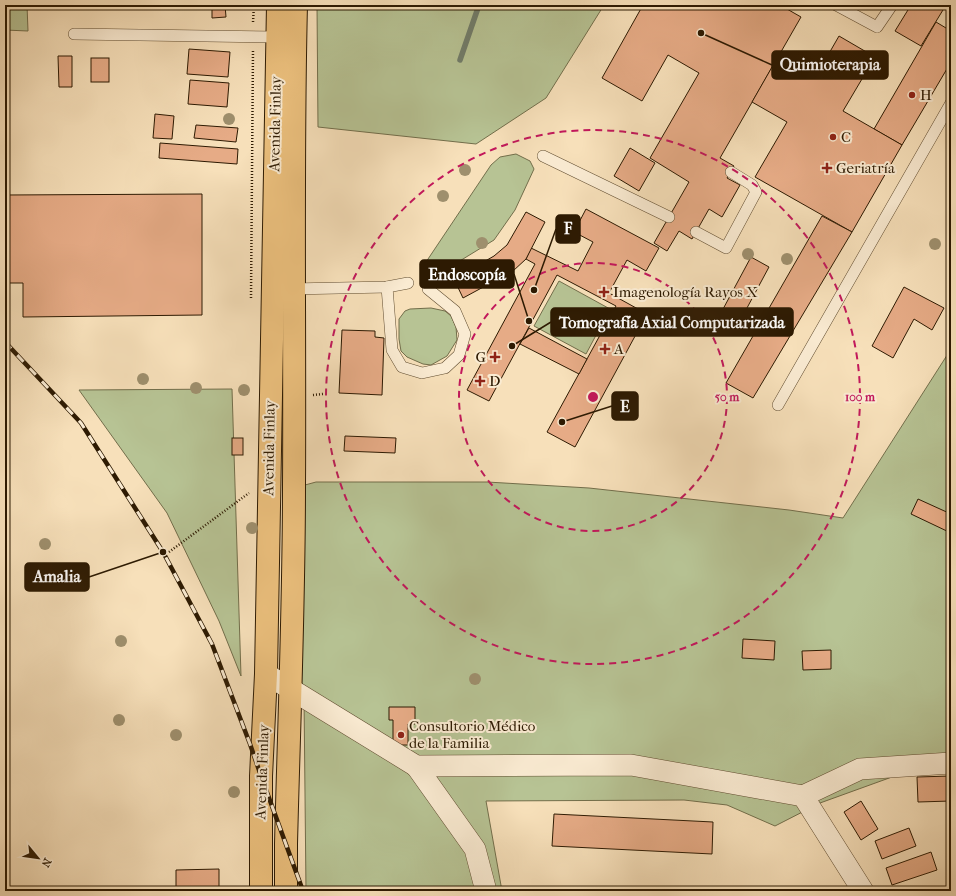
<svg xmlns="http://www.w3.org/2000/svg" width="956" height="896" viewBox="0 0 956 896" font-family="'IM FELL French Canon',serif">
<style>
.green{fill:#b7c394;stroke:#726e4b}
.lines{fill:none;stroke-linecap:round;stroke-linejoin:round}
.stream{stroke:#707c6a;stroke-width:5.5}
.building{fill:#e6ab86;stroke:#2d1a02}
.service-casing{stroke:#604c30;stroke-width:12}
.minor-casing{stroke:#604c30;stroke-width:22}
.trunk-casing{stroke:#2d1a02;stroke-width:24}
.path{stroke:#2d1a02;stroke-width:2.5;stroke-dasharray:1 2;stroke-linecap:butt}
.service{stroke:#faebd2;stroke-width:11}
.minor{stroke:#faebd2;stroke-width:21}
.trunk{stroke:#ecc07d;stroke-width:22}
.rail-casing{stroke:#2d1a02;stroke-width:4.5}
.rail{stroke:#faebd2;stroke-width:3;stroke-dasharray:9;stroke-linecap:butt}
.tree{fill:#9e8f6d}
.ring{fill:none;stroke:#c2185b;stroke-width:2;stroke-dasharray:7 5}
.poi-dot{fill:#8f2418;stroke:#faebd2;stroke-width:1.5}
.labels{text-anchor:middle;stroke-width:4;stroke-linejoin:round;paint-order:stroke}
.poi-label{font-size:15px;fill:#2d1a02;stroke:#faebd2;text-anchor:start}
.street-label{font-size:15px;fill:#2d1a02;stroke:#faebd2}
.centre{fill:#c2185b;stroke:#faebd2;stroke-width:2}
.ring-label{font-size:12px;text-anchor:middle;font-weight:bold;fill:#c2185b;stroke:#faebd2;stroke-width:4;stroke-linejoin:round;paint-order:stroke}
.leader{fill:none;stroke:#2d1a02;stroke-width:1.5}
.callout-dot{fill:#2d1a02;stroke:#faebd2;stroke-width:1.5}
.callout{fill:#2d1a02;stroke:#2d1a02;stroke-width:1.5}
.callout-label{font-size:16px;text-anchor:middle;font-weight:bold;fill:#fff}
</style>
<rect width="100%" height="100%" fill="#f7e0ba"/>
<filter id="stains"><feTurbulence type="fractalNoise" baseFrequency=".005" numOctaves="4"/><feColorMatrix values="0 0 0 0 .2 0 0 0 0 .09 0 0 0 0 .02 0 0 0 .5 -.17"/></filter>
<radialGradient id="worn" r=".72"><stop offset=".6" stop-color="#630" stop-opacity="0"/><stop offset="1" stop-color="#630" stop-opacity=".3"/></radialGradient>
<g class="green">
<polygon points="5,5 27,5 28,31 5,30"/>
<polygon points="317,5 604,5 546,98 476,144 318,127"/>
<polygon points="516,154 530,161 534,169 515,210 494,240 432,278 426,276 422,272 422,268 491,165 500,157"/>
<polygon points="559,281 610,309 586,354 534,326"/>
<polygon points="431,308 445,311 451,316 456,327 457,340 447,356 431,365 423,364 407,357 401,351 399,339 399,319 405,311 410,309"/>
<polygon points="951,349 951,769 903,773 820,803 775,826 727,805 684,800 486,801 502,891 306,891 304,696 290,688 294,488 316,482 487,482 589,488 789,510 843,518"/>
<polygon points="232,389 241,676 219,621 167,513 79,390"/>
</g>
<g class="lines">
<polyline class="stream" points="460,60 479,5"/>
</g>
<g class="building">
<polygon points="212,5 225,5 226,17 212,18"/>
<polygon points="643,5 780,5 801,17 720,158 734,166 727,178 740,185 722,217 709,209 692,239 679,231 667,251 654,243 689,182 650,158 699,73 668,55 642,101 602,78"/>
<polygon points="911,5 946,5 921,46 895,31"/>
<polygon points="936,22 951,31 951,62 902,145 874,129"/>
<polygon points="839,36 875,57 843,111 902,145 852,232 755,177 787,122 752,102 780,53 816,76"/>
<polygon points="189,49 230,52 228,77 187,74"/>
<polygon points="58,56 72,56 72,87 59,87"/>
<rect x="91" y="58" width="18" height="24"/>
<polygon points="190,80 229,83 227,107 188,104"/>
<polygon points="155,114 174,116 172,139 153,138"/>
<polygon points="196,125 238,128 236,142 194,138"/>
<polygon points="160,143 238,149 237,164 159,158"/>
<polygon points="630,148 655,163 639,191 614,176"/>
<polygon points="202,194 202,315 23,317 23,283 5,283 5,195"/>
<polygon points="586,209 659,248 646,271 627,260 609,293 647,314 575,447 547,432 616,306 557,275 489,401 467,390 535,264 526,259 531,248 578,271 593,242 574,232"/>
<polygon points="526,212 545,222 526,259 513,271 463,298 454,279 494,256 507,245"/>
<polygon points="822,216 852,232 753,398 726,383"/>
<polygon points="751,257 769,267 733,334 715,324"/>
<polygon points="904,287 944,308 932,330 914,319 893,358 872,346"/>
<polygon points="529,328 587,359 579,374 520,344"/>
<polygon points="342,330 375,331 375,337 384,338 382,395 339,393"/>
<polygon points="345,436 396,438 395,453 344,451"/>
<rect x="232" y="438" width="11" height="17"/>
<polygon points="918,499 951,514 951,533 911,514"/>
<polygon points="743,639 775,641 774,660 742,658"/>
<polygon points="831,650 831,669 803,670 802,651"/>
<polygon points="389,707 415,707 415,724 408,724 408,745 393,745 393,720 389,720"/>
<polygon points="951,776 951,801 918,802 917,777"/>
<polygon points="861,801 878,829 861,840 844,812"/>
<polygon points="554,814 713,822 712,854 552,846"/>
<polygon points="909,828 916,846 882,859 875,841"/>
<polygon points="931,852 937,870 892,885 886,868"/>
<polygon points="219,869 219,888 176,889 176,870"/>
<polygon points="930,887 930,891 901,891"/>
</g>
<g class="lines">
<g class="service-casing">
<g id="service">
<polyline points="836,5 877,27 892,5"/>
<polyline points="74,34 277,37"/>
<polyline points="543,156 669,217"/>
<polyline points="696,232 726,248 756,192 752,185 731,172"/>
<polyline points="387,287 392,350 402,367 422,373 445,368 459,355 465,334 455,311 428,289"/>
<polyline points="291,289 387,287 408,283"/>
<polyline points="778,405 951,103"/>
</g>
</g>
<g class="minor-casing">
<g id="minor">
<polyline points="266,674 416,766 631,765 803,796 863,891"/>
<polyline points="416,766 475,849 486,891"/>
<polyline points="803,796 860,769 951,763"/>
</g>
</g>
<g class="trunk-casing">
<g id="trunk">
<polyline points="261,891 261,776 266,674 278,5"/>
<path d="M286,891V844C289,724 294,605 294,486C295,325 292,165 296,5"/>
</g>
</g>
<g class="path">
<polyline points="253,22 254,5"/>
<polyline points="251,298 253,49"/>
<polyline points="313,395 323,394"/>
<polyline points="169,552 249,493"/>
</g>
<use href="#service" class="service"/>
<use href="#minor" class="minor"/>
<use href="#trunk" class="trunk"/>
<g class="rail-casing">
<polyline id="rail" points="5,342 81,423 163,552 212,644 250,744 261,776 303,891"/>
</g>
<use href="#rail" class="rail"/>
</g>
<g class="tree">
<circle cx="229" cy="119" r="6"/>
<circle cx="465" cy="170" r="6"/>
<circle cx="443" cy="196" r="6"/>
<circle cx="482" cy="243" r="6"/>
<circle cx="935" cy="244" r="6"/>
<circle cx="748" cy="254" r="6"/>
<circle cx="787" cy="259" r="6"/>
<circle cx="143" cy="379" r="6"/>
<circle cx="196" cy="388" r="6"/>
<circle cx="244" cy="390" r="6"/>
<circle cx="252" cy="528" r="6"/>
<circle cx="45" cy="544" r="6"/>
<circle cx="121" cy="641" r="6"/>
<circle cx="475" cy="679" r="6"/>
<circle cx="119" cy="720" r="6"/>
<circle cx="176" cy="735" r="6"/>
<circle cx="234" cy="792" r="6"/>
</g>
<g class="ring">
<circle cx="593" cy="397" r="134"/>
<circle cx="593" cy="397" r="267"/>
</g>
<g class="poi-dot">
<circle cx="912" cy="95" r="4"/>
<circle cx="833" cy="137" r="4"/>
<path d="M825 162h4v4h4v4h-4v4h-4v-4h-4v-4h4z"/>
<path d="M602 286h4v4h4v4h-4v4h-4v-4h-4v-4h4z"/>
<path d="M603 343h4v4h4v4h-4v4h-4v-4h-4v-4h4z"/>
<path d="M493 351h4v4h4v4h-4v4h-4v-4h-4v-4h4z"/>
<path d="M478 375h4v4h4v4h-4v4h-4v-4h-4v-4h4z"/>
<circle cx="401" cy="735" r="4"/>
</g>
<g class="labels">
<g class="poi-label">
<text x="920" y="100">H</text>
<text x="841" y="142">C</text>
<text x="836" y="173">Geriatría</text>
<text x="613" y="297">Imagenología Rayos X</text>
<text x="614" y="354">A</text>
<text x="486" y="362" text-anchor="end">G</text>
<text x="489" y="386">D</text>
<text x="409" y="731">Consultorio Médico<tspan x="409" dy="17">de la Familia</tspan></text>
</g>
<g class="street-label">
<text transform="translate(275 124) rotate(-89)" y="5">Avenida Finlay</text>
<text transform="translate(269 448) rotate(-89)" y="5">Avenida Finlay</text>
<text transform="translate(262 772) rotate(-88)" y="5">Avenida Finlay</text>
</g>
</g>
<circle cx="593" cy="397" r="6" class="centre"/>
<g class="ring-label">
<text x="727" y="401">50 m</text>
<text x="860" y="401">100 m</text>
</g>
<path class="leader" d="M701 33L772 65M534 290L556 229M529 321L514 274M512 346L551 322M562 422L612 406M163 552L89 577"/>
<g class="callout-dot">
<circle cx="701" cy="33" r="4"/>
<circle cx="534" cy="290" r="4"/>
<circle cx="529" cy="321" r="4"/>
<circle cx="512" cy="346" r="4"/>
<circle cx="562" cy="422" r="4"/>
<circle cx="163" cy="552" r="4"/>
</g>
<g class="callout">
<rect x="772" y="51" width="116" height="28" rx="4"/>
<rect x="556" y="215" width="24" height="28" rx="4"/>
<rect x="420" y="260" width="94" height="28" rx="4"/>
<rect x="551" y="308" width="242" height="28" rx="4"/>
<rect x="612" y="392" width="26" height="28" rx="4"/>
<rect x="25" y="563" width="64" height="28" rx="4"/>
</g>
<g class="callout-label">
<text x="830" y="70">Quimioterapia</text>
<text x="568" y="234">F</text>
<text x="467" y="280">Endoscopía</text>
<text x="672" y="328">Tomografía Axial Computarizada</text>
<text x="625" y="412">E</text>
<text x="57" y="582">Amalia</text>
</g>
<rect width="956" height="896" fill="none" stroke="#f7e0ba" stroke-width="20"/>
<rect x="6" y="6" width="944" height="884" fill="none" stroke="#2d1a02" stroke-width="2"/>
<rect x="10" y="10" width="936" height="876" fill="none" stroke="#2d1a02"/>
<g transform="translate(38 858) rotate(119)" stroke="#faebd2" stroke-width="3" paint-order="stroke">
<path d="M0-3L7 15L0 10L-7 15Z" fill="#2d1a02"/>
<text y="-6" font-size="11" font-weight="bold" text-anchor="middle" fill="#2d1a02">N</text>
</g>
<rect width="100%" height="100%" filter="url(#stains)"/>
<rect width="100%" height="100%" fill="url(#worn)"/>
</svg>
